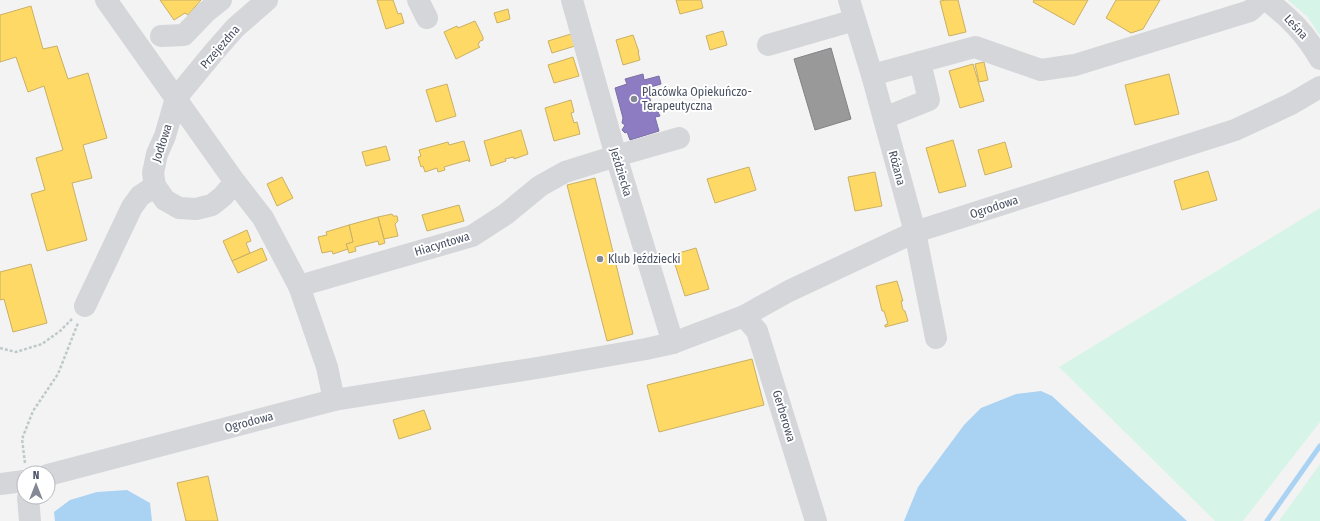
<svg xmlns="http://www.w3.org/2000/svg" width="1320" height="521" viewBox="0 0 1320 521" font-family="'Fira Sans Condensed',sans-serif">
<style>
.green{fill:#d7f4e9}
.water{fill:#aad2f3}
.homes{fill:#ffd966;stroke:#c8b065}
.offices{fill:#8e7cc3;stroke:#796fa6}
.industry{fill:#999;stroke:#818388}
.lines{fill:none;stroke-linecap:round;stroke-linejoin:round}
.stream{stroke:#aad2f3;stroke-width:5}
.path{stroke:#becaca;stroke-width:2.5;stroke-dasharray:3 2;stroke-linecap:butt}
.minor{stroke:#d5d6da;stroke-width:22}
.poi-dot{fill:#848995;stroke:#fff;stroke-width:1.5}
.labels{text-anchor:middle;stroke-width:4;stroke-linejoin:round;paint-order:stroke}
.street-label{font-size:12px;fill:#485062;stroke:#fff}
.poi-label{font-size:12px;fill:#485062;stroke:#fff;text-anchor:start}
</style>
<rect width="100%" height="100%" fill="#f4f3f3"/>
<g class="green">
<polygon points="1288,0 1320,0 1320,36 1308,17"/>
<polygon points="1320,208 1320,422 1243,521 1215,521 1059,367"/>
<polygon points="1320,464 1320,521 1279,521"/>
</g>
<g class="water">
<polygon points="1041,391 1052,396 1187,521 904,521 918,487 964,425 981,408 1016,394"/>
<polygon points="127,490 150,503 152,521 55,521 54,512 70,500 97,492"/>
</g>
<g class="homes">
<polygon points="160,0 201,0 188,15 185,13 174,20"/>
<polygon points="377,0 393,0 398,14 401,13 404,23 386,29"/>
<polygon points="676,0 701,0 703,8 680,14"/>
<polygon points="946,0 958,0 966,32 949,36 940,1"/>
<polygon points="1034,0 1088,0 1074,25 1033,2"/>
<polygon points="1116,0 1160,0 1143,29 1131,33 1106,18"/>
<polygon points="31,6 43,49 57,46 68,79 88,73 107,138 83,145 92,178 72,183 87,240 47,251 31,194 45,190 36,158 63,150 44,86 28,92 16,57 0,62 0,15"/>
<polygon points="508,9 510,19 497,23 494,13"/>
<polygon points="475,21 483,37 483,40 480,41 478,45 480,47 456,59 444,32 457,26 458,28"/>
<polygon points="723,31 727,45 710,50 706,36"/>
<polygon points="571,34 575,46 552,53 548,41"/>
<polygon points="633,35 639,52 638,52 640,60 623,65 616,40"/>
<polygon points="573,57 579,76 554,83 548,65"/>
<polygon points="984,62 988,80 979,82 975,64"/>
<polygon points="973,64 984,101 960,108 949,71"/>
<polygon points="1169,74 1179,114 1135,125 1125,85"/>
<polygon points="447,84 456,116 436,122 426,90"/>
<polygon points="571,100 574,112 571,113 574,123 577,122 580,134 554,141 545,108"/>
<polygon points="521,130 528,154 514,159 514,157 505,159 506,161 491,166 484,141"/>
<polygon points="953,140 966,186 939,193 926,148"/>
<polygon points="464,141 470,161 469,162 468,160 444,167 445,170 438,172 437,168 425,172 423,166 421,167 418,157 421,156 419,150 448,142 449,145"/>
<polygon points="1005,142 1012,167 985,175 978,150"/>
<polygon points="386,146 390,160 366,166 362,152"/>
<polygon points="749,167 756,190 715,203 707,179"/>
<polygon points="1208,171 1217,200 1182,210 1174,181"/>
<polygon points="875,172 882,206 855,211 848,177"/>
<polygon points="282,177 293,198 277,206 267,184"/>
<polygon points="595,178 633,334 607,341 567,185"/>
<polygon points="459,205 464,221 427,231 422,215"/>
<polygon points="392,214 393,216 397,216 398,221 395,224 398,236 384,239 378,217"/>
<polygon points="378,217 385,243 379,245 378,241 355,247 356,251 349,253 346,244 353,242 349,225"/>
<polygon points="349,225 353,242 346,244 348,249 333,254 332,251 322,253 318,237 327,235 326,232"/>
<polygon points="247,230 251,241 246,243 250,253 232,261 223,241"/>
<polygon points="262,248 267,260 238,273 232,261"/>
<polygon points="696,248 709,289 685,296 672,255"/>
<polygon points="31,264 47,323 13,332 4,299 0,300 0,272"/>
<polygon points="897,281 903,301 901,301 903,310 905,311 908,321 885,327 885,325 888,324 884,311 882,311 876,286"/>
<polygon points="752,359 764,405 659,432 647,385"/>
<polygon points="424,410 431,429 399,439 393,420"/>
<polygon points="208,476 218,521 186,521 177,483"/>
</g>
<polygon class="offices" points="643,74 644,80 659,76 661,84 647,88 653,110 658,112 660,116 655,117 659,131 630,140 627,132 625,133 622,130 625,125 622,123 623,118 615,88 627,84 625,79"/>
<polygon class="industry" points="831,48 851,119 815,130 794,59"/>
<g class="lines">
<polyline class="stream" points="1267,521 1320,446"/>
<g class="path">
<polyline points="0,348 16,352 42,344 60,331 72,319"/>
<polyline points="25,463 22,439 33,411 58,374 78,323"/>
</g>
<g class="minor">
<polyline points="418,0 427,18"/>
<polyline points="572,0 616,156 673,343"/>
<polyline points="849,0 872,75 915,232 936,338"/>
<path d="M1266,0C1289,17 1305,33 1320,59"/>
<polyline points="161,36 184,35 206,12 221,0"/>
<polyline points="768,45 855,20"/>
<polyline points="872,75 975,47 1041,70 1075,65 1250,11 1262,0"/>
<polyline points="884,118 929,100 920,62"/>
<polyline points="235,182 223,196 212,205 196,209 179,208 165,200 155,186 153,173 157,154 165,136 176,98 214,52 235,28 267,0"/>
<polyline points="299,286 472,236 506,214 540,186 565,172 616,156 679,138"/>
<polyline points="85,306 132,207 140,196 155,186"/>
<polyline points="744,316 757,331 816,521"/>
<polyline points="334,400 543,367 646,349 673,343 744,316 789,291 915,232 1235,130 1291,104 1320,87"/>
<polyline points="48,475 334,400 327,367 299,286 263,218 235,182 106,0"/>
<polyline points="0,484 24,481"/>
<polyline points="28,497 30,521"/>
</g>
</g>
<g class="poi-dot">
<circle cx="634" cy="99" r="4"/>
<circle cx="600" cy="259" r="4"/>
</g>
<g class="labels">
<g class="street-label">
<text transform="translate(1296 27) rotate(47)" y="4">Leśna</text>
<text transform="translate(220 47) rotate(-49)" y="4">Przejezdna</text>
<text transform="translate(162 143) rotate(-72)" y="4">Jodłowa</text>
<text transform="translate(897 168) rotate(75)" y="4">Różana</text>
<text transform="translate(621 172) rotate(73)" y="4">Jeździecka</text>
<text transform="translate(994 207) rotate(-18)" y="4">Ogrodowa</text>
<text transform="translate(442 244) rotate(-17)" y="4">Hiacyntowa</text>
<text transform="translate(784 416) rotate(73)" y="4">Gerberowa</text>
<text transform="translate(249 422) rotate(-15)" y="4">Ogrodowa</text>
</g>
<g class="poi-label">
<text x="642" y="96">Placówka Opiekuńczo-<tspan x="642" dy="14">Terapeutyczna</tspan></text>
<text x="608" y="263">Klub Jeździecki</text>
</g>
</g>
<g transform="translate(36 485)"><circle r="19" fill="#ffffff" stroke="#b6b9c0"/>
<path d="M0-3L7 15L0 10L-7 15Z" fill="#848995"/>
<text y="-6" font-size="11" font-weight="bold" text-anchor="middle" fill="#485062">N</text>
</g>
</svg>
